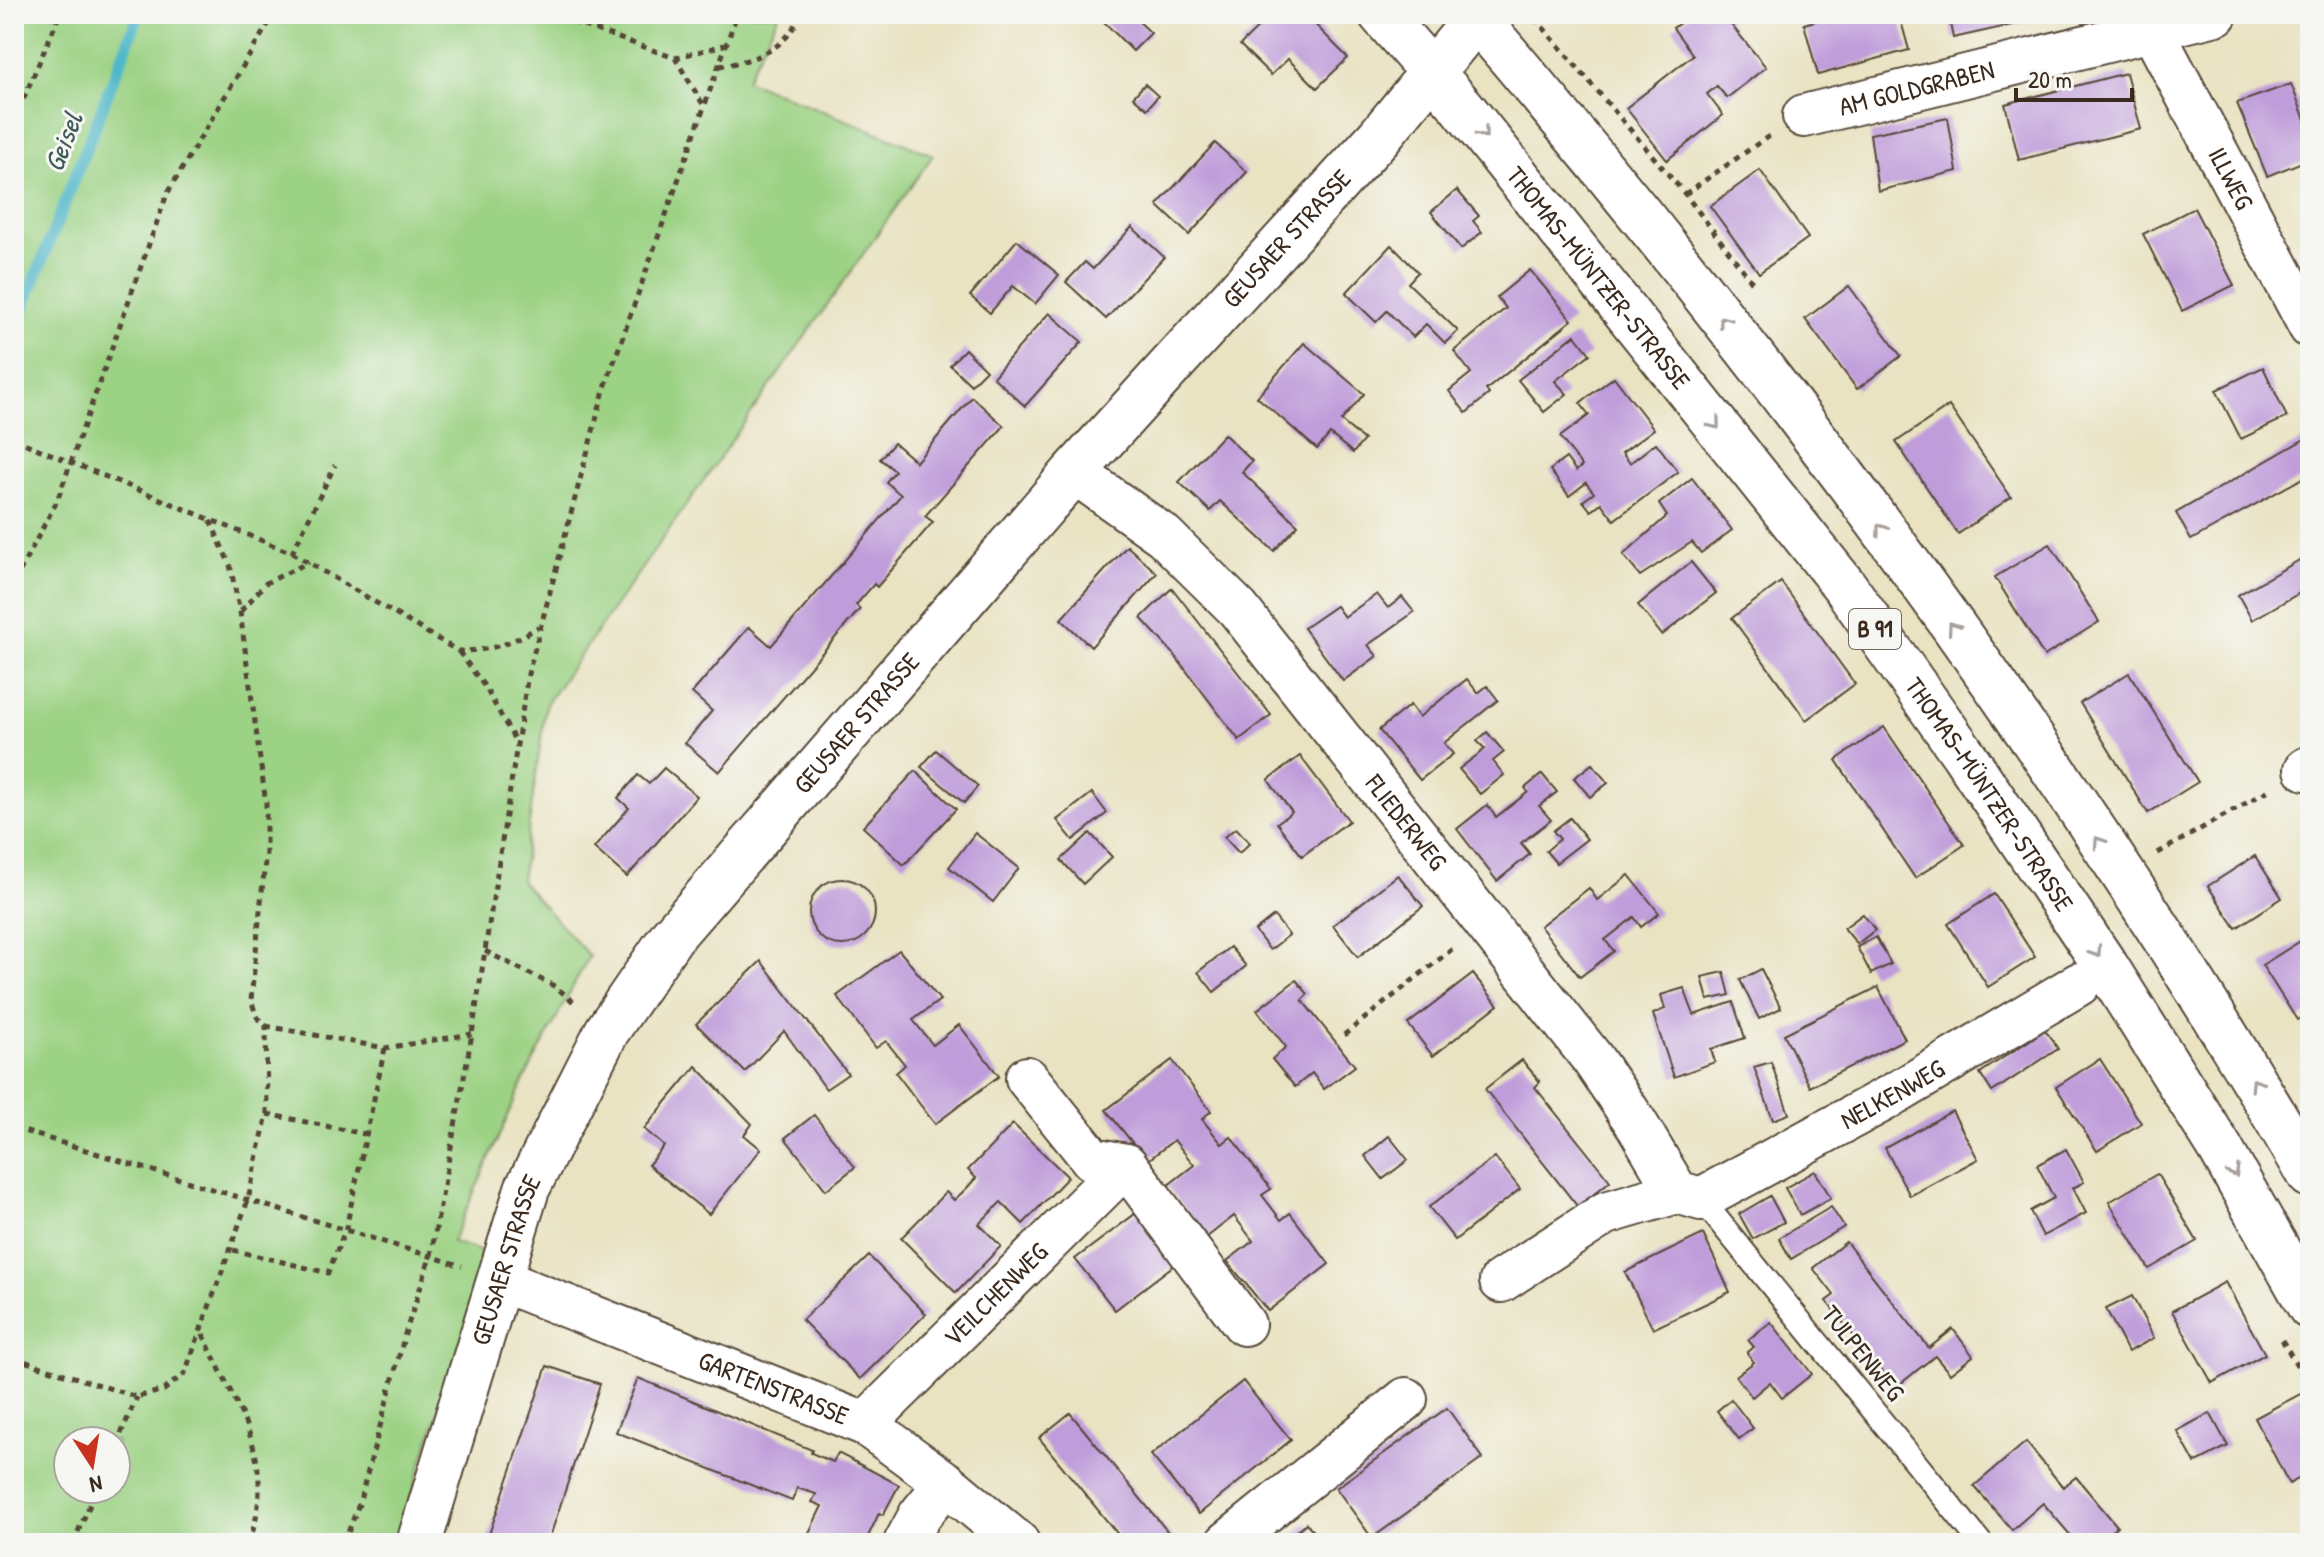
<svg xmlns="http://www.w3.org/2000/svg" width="2324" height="1557" viewBox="0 0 2324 1557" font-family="'Patrick Hand',sans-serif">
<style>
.green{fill:#9cd284;stroke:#6c7e51;stroke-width:2;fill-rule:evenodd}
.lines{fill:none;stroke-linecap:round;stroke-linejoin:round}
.stream{stroke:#4bb6c8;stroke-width:12}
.building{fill:#bf9cda}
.lane-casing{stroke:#554637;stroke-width:26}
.street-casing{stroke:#554637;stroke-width:46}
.secondary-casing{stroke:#554637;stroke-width:48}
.primary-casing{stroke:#554637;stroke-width:48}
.path{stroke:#554637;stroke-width:5;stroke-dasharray:6 6;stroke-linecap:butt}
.lane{stroke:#fff;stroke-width:22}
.street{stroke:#fff;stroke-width:42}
.secondary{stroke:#fff;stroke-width:44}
.primary{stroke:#fff;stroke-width:44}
.oneway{stroke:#a79f9a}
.labels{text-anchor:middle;stroke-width:6;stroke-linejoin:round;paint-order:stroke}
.shield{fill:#f6f6f2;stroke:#73675e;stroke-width:2}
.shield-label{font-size:24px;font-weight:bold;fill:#3b2a1e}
.street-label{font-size:26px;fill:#3b2a1e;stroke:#f6f6f2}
.water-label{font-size:28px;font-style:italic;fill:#415b5a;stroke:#f6f6f2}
</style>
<rect width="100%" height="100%" fill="#f6f6f2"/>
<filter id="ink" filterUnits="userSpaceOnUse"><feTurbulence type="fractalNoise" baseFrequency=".0125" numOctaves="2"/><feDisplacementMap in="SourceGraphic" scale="16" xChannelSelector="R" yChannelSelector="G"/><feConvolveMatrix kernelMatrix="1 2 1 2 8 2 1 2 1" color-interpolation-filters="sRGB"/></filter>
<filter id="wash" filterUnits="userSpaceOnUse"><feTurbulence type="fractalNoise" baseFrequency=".006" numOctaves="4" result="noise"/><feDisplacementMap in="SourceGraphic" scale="32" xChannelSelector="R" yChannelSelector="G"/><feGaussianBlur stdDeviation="1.8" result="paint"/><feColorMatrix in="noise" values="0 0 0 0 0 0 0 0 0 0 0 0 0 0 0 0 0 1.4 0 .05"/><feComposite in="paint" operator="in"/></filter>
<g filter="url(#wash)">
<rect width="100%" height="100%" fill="#e9e3c2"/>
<path class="green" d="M14,14H779L746,80L933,155L546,704L521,881L589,956L523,1082L452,1242L489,1254L396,1543H14ZM68,1441H116V1489H68Z"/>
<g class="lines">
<polyline class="stream" points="14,332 139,14"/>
</g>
<g id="blocks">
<g class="building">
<polygon points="1102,14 1131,14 1151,33 1133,51 1099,17"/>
<polygon points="1272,14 1305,14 1348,58 1317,88 1288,59 1271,75 1240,45"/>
<polygon points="1692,14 1737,14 1728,21 1766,67 1727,98 1717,86 1707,94 1723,115 1667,160 1626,108 1693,55 1673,28"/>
<polygon points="1841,14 1899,14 1909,50 1818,75 1804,24"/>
<polygon points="1948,14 2057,14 2057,15 1953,38"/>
<polygon points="2126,73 2141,129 2019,160 2005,104"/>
<polygon points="1145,84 1158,96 1147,109 1133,97"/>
<polygon points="2291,84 2310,132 2310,159 2267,176 2237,103"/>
<polygon points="1948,118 1957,171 1878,191 1870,134"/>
<polygon points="1215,143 1247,172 1189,235 1157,205"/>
<polygon points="1760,170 1808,238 1759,273 1710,206"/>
<polygon points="1457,190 1479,216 1473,221 1482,232 1461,249 1431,212"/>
<polygon points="2194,208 2234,285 2182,311 2143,234"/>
<polygon points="1132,227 1164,257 1106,319 1066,282 1085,262 1093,269"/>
<polygon points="1017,240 1059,275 1035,304 1013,286 990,313 970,296"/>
<polygon points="1391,245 1418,272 1408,283 1458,331 1445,343 1426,324 1413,337 1387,311 1376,322 1346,293"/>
<polygon points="1530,270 1572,320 1486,390 1489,394 1466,413 1449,391 1471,373 1454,351 1506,308 1497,297"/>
<polygon points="1849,286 1901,356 1857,389 1805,319"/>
<polygon points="1049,313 1082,342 1025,406 993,377"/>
<polygon points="1575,335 1590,354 1555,381 1567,394 1544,412 1518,380"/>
<polygon points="1304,343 1364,394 1341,421 1364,440 1353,453 1330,434 1317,449 1257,397"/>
<polygon points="965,349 986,370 971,385 950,365"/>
<polygon points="2263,367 2287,417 2241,439 2216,390"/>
<polygon points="1614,377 1654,429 1622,453 1630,463 1656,443 1678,472 1614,520 1601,503 1591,511 1583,501 1594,493 1586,483 1569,496 1550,470 1566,458 1576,471 1582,466 1560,437 1589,415 1580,403"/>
<polygon points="972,397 1004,426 925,516 933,522 877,587 874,584 856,605 860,609 719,772 685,743 712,711 692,693 749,627 771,646 901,495 886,482 895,471 880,459 894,443 916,462"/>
<polygon points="1949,406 2011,497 1958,534 1896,442"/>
<polygon points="1224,434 1252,461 1242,472 1298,525 1274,551 1220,501 1210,511 1179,482"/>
<polygon points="2310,436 2310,474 2191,540 2176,513"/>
<polygon points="1692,478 1732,530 1701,553 1692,542 1640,576 1623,555 1667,516 1659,504"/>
<polygon points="2050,544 2099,622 2044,656 1995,577"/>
<polygon points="1127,546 1157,573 1091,647 1061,619"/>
<polygon points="2310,554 2310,587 2252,620 2238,595"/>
<polygon points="1691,562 1716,593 1662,635 1638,605"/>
<polygon points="1781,582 1855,684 1806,720 1732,618"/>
<polygon points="1172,588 1271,715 1239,740 1172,652 1141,618"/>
<polygon points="1377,594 1388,608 1402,597 1414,612 1368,645 1377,656 1343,681 1304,628 1336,606 1344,617"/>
<polygon points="2129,673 2198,782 2148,813 2080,703"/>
<polygon points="1467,679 1478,693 1487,686 1498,700 1444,743 1453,754 1420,780 1379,730 1410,705 1419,717"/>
<polygon points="1884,727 1964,845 1915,878 1836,760"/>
<polygon points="1487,732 1504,752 1493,761 1504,775 1480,794 1459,769 1485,749 1477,741"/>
<polygon points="936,750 978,786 964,803 921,767"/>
<polygon points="1300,756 1349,821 1302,856 1277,823 1292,812 1268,780"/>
<polygon points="1592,764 1608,783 1590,797 1574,778"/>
<polygon points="664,768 697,796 627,877 594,848 629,808 618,798 638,775 649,784"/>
<polygon points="915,771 956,809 904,865 863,827"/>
<polygon points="1542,774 1557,792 1539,806 1551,820 1521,843 1530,854 1497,881 1457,829 1487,805 1496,817 1528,792 1525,788"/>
<polygon points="1092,793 1107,813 1073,840 1057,820"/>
<polygon points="1570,818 1587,839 1556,863 1546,851 1560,839 1553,831"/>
<polygon points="1236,828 1250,843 1239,853 1224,837"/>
<polygon points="975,833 1019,868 993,902 949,867"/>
<polygon points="1090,833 1112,857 1083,884 1061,860"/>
<polygon points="2255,856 2282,898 2236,928 2208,886"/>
<polygon points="1398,875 1423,906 1358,957 1333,925"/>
<polygon points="1629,875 1659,913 1641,927 1634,917 1605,940 1614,951 1580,977 1540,926 1589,888 1597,900"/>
<circle cx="842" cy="912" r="33"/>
<polygon points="1994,894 2035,957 1988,987 1948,924"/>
<polygon points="1863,914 1875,930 1857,944 1844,928"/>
<polygon points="1274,916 1289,935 1270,950 1255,931"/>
<polygon points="1876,937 1891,964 1871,974 1857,947"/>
<polygon points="2307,937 2310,1012 2297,1020 2262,965"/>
<polygon points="1230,947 1246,966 1214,992 1198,972"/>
<polygon points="899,950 940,1000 913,1020 933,1045 959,1025 999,1076 935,1124 896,1073 905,1065 886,1041 876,1048 837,996"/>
<polygon points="761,961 848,1074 826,1089 784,1031 745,1072 696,1024"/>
<polygon points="1761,969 1781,1008 1759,1019 1740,980"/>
<polygon points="1724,972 1730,995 1708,1000 1702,977"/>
<polygon points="1473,974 1498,1005 1433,1056 1408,1024"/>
<polygon points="1296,980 1308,994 1302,1000 1355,1066 1324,1089 1312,1073 1295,1087 1272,1059 1286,1047 1257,1010"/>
<polygon points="1878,987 1905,1039 1810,1087 1784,1034"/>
<polygon points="1684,988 1694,1015 1733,1002 1745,1038 1711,1049 1715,1062 1674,1077 1653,1014 1665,1009 1661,995"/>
<polygon points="2045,1030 2058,1049 1992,1092 1980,1073"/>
<polygon points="2100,1059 2141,1123 2097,1151 2056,1087"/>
<polygon points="1172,1060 1211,1111 1202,1119 1222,1144 1231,1137 1271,1189 1262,1195 1281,1220 1290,1213 1329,1264 1268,1311 1227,1261 1253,1241 1244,1229 1234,1216 1207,1237 1167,1186 1194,1165 1174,1140 1147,1161 1106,1110"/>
<polygon points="1522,1060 1540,1082 1535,1087 1610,1181 1578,1207 1485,1089"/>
<polygon points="1771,1062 1789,1114 1773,1120 1754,1067"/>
<polygon points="696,1066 752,1124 744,1135 761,1149 709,1214 648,1165 664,1146 644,1129"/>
<polygon points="1952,1111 1978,1159 1910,1196 1885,1148"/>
<polygon points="814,1115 855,1167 826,1190 785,1138"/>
<polygon points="1013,1124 1068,1177 1023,1224 1001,1202 979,1224 1001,1246 956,1293 901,1238 946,1192 954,1200 966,1189 976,1178 968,1170"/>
<polygon points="1389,1136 1408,1160 1383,1179 1365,1156"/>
<polygon points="2066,1149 2084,1182 2073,1188 2086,1213 2043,1236 2030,1211 2054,1198 2037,1165"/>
<polygon points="1495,1157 1520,1189 1455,1240 1429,1207"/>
<polygon points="1815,1171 1831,1198 1800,1215 1785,1188"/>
<polygon points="2157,1174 2197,1241 2149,1269 2109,1202"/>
<polygon points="1770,1196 1784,1222 1753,1239 1739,1214"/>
<polygon points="1831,1207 1844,1227 1791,1259 1779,1238"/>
<polygon points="1139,1211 1178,1262 1115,1310 1075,1259"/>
<polygon points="1703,1234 1730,1292 1653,1329 1625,1272"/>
<polygon points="1846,1242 1929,1348 1953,1329 1973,1356 1950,1374 1935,1356 1895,1388 1826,1301 1834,1295 1813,1268"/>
<polygon points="869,1256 926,1314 860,1379 802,1320"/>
<polygon points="2225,1282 2265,1354 2212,1383 2172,1311"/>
<polygon points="2132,1296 2154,1338 2128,1352 2106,1309"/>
<polygon points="1771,1322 1812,1374 1782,1398 1770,1382 1752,1397 1736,1376 1754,1362 1747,1353 1754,1347 1748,1340"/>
<polygon points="547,1366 600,1384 548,1543 486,1543"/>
<polygon points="638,1378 812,1450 811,1453 833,1462 838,1453 899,1485 883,1515 879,1513 865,1543 804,1543 822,1506 812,1502 816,1494 797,1488 792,1501 616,1432"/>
<polygon points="1243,1381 1291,1440 1199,1514 1151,1455"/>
<polygon points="2304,1392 2310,1404 2310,1473 2289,1484 2255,1418"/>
<polygon points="1731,1399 1753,1428 1739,1439 1717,1411"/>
<polygon points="1447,1408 1483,1458 1372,1538 1336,1488"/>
<polygon points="1070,1413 1177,1543 1125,1543 1039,1438"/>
<polygon points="2210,1413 2228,1446 2195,1463 2177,1431"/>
<polygon points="2026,1442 2063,1487 2076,1477 2117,1526 2098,1543 2077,1543 2043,1503 2012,1530 1974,1486"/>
<polygon points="1306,1523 1325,1543 1284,1543"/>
</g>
</g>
</g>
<g filter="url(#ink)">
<use href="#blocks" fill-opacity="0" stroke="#554637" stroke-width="2"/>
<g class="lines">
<g class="lane-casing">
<polyline id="lane" points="1701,1199 1981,1543"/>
</g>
<g class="street-casing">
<g id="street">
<path id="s1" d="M2152,30L2310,327"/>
<path id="s2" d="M1804,116L2216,14"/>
<path id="s3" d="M1074,472L1164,536L1238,609L1592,1058L1636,1123L1677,1192L1701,1199L1900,1091L2079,984"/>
<polyline points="2306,769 2310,767"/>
<polyline points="1027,1078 1092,1159 1126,1165 1244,1324"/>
<path id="s4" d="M500,1280L865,1424L946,1483L1018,1543"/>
<polyline points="1501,1281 1606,1213 1677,1192"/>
<path id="s5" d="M865,1424L1126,1165"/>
<polyline points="905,1543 920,1515 946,1483"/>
<polyline points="1227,1543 1406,1399"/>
</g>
</g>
<g class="secondary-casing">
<g id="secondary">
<path id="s6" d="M419,1543L527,1189L607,1031L672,936L1074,472L1379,137L1480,14"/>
</g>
</g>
<g class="primary-casing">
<g id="primary">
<path id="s7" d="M1381,14L1463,108L1846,588L1964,755L2107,968L2220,1148L2310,1307"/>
<path d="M1473,14C1783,376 2069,764 2310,1175"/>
</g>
</g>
<g class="path">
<polyline points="550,14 675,58 704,106"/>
<polyline points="1535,18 1685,194 1752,282"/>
<polyline points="675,58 724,45"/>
<path d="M719,66C753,61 787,50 800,14"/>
<polyline points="14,121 60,14"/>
<polyline points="1685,194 1769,136"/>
<path d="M14,439L292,553L458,651C491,651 511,644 538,627"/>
<polyline points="292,553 335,465"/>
<polyline points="14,582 57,501 167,194 274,14"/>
<polyline points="241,611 266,583 309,562"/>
<polyline points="459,652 485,687 517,744"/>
<polyline points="2158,853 2271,789"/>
<polyline points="485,951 556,987 576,1004"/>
<polyline points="266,1026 385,1048 472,1034"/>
<polyline points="1344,1035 1456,946"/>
<polyline points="267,1114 365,1134"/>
<polyline points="14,1128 462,1266"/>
<polyline points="233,1250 328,1273 346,1228 385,1048"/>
<path d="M203,1334C236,1410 279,1457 249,1543"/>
<polyline points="2282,1340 2310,1387"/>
<polyline points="14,1358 137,1397 164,1390 185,1373 248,1200 267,1114 266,1026 257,1017 251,1000 266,852 266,804 240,612 230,565 209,518"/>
<polyline points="116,1445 137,1397"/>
<polyline points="73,1543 97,1489"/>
<polyline points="344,1543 359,1504 405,1334 431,1255 472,1034 528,674 604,390 737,14"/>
</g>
<use href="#lane" class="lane"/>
<use href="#street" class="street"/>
<use href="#secondary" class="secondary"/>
<use href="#primary" class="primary"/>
</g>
<defs><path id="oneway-chevron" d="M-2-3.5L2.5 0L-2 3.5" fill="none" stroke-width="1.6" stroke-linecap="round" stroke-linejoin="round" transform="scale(2)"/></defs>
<g class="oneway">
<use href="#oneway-chevron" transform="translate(1483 133) rotate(51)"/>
<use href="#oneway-chevron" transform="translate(1724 321) rotate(-127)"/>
<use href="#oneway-chevron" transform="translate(1715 424) rotate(51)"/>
<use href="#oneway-chevron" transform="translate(1881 529) rotate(-127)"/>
<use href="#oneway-chevron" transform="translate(1953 627) rotate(-125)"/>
<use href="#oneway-chevron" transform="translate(2099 842) rotate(-124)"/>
<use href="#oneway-chevron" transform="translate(2096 952) rotate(56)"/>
<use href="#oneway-chevron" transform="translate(2256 1084) rotate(-122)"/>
<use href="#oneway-chevron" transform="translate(2234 1172) rotate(60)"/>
</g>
</g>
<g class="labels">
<rect class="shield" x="1849" y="609" width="52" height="40" rx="6"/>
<g class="shield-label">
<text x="1875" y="637">B 91</text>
</g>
<g class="street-label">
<text dy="9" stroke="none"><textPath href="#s2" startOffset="116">AM GOLDGRABEN</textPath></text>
<text dy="9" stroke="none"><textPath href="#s1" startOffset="168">ILLWEG</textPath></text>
<text dy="9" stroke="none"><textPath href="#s6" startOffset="1592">GEUSAER STRASSE</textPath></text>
<text dy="9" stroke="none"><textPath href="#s7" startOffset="342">THOMAS-MÜNTZER-STRASSE</textPath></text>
<text dy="9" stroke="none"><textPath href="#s6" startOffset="944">GEUSAER STRASSE</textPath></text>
<text dy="9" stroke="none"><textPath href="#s7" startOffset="990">THOMAS-MÜNTZER-STRASSE</textPath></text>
<text dy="9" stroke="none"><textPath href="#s3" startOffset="486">FLIEDERWEG</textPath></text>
<text dy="9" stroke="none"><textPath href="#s3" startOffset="1188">NELKENWEG</textPath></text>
<text dy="9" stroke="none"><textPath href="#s6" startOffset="296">GEUSAER STRASSE</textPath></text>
<text dy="9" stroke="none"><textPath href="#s5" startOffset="184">VEILCHENWEG</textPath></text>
<text transform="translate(1863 1353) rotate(51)" y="9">TULPENWEG</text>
<text dy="9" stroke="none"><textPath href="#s4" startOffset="294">GARTENSTRASSE</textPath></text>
</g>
<g class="water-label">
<text transform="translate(63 142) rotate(-69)" y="10">Geisel</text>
</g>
</g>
<rect width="2324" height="1557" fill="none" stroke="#f6f6f2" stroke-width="48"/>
<g transform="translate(92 1465) rotate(168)"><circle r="38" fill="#f6f6f2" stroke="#aba49d" stroke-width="2"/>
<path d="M0-6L14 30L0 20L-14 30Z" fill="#c8321e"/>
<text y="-12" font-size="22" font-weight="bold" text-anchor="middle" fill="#3b2a1e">N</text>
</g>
<path d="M2016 88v12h116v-12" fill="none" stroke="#3b2a1e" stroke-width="4"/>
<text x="2028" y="88" font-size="24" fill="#3b2a1e" stroke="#f6f6f2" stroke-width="6" paint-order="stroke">20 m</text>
</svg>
